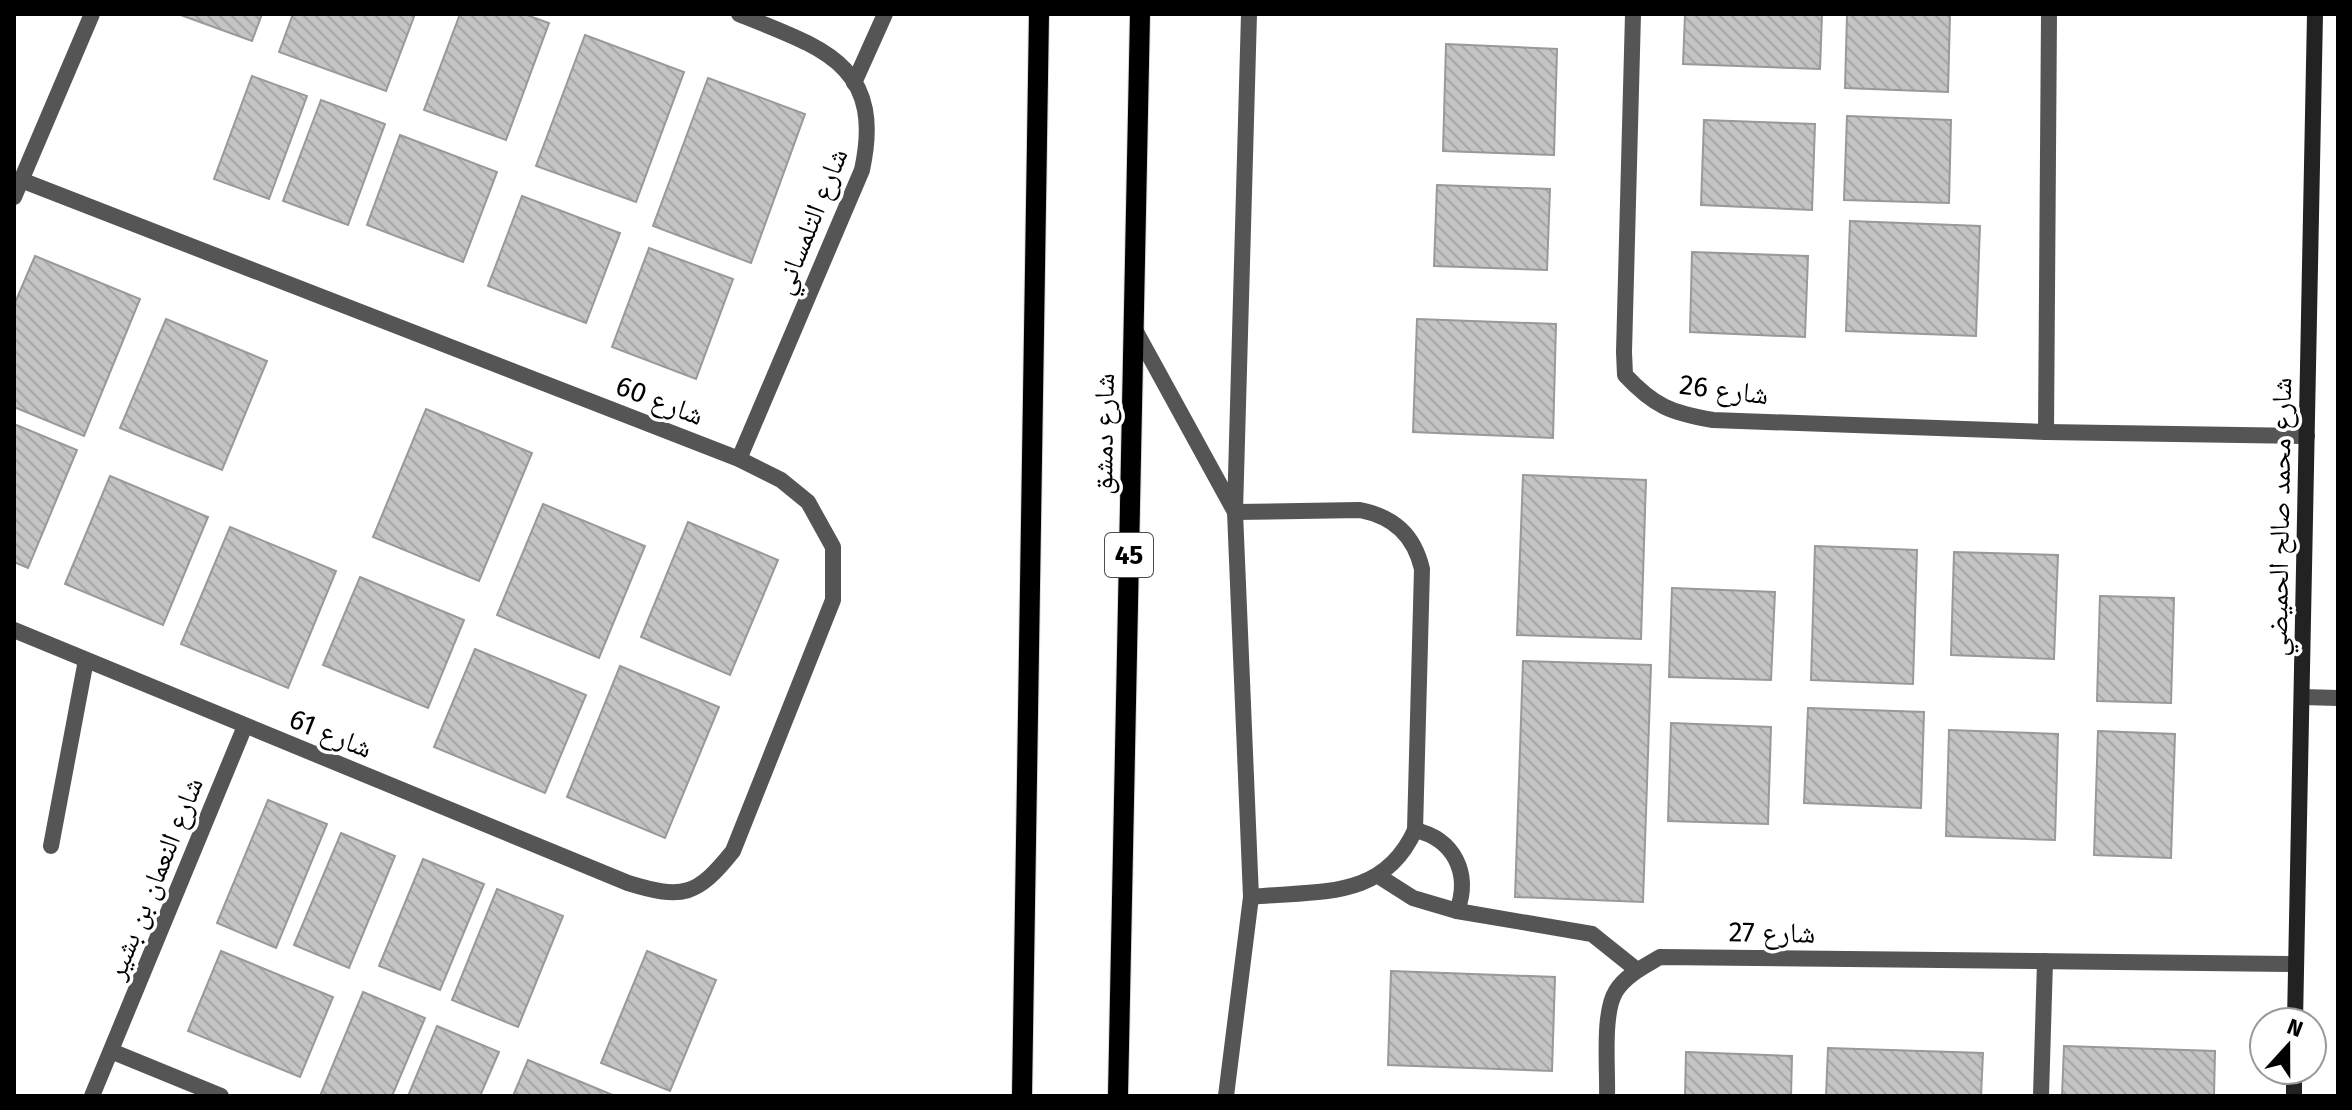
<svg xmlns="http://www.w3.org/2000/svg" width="2352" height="1110" viewBox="0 0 2352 1110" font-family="'Fira Sans','Noto Naskh Arabic',sans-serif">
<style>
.building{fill:url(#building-back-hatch);stroke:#999;stroke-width:2}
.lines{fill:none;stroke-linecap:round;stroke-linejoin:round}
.primary-casing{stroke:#dbdbdb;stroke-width:22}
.lane{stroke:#555;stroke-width:16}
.street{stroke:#555;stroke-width:16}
.secondary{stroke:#222;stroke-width:16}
.primary{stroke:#000;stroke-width:20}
.labels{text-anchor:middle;stroke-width:7;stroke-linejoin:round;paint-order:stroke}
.shield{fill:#fff;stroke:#4c4c4c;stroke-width:2}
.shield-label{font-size:26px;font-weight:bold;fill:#000}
.street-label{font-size:28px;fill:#000;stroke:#fff}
</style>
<defs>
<pattern id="building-back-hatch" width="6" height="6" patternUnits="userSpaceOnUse" patternTransform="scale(2)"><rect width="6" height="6" fill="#c4c4c4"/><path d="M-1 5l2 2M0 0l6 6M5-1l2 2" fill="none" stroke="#a7a7a7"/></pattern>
</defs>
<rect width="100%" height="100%" fill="#fff"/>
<g class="building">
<polygon points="178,14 262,14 252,41"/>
<polygon points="293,14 415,14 386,91 279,52"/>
<polygon points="460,14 524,14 549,23 506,140 424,110"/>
<polygon points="1685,14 1822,14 1820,69 1683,64"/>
<polygon points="1847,14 1950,14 1948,92 1845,88"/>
<polygon points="585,35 684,72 636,202 536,166"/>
<polygon points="1446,44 1557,49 1554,155 1443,151"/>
<polygon points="252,76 307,96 269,199 214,179"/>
<polygon points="708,78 805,114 751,263 653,226"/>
<polygon points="321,100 385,124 348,225 283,201"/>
<polygon points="1847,116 1951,120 1949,203 1844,200"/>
<polygon points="1704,120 1815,124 1812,210 1701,205"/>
<polygon points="400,135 497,172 463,262 367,225"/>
<polygon points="1437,185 1550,189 1547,270 1434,266"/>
<polygon points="522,196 620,233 586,323 488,286"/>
<polygon points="1850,221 1980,226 1976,336 1846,331"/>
<polygon points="649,248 733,279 696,379 612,347"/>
<polygon points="1692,252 1808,256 1805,337 1690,332"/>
<polygon points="35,256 140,299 84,436 14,407 14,305"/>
<polygon points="166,319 267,361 222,470 120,428"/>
<polygon points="1417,319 1556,324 1553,438 1413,432"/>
<polygon points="426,409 532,453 479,581 373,537"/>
<polygon points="14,424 77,450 28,568 14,562"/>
<polygon points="1523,475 1646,480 1641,639 1517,635"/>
<polygon points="110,476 208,517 163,625 65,584"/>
<polygon points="543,504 645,546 599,658 497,615"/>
<polygon points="688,522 778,560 730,675 641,637"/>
<polygon points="230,527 336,571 288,688 181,644"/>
<polygon points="1815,546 1917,550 1913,684 1811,680"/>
<polygon points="1954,552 2058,555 2054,659 1951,655"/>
<polygon points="360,577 464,620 428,708 323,665"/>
<polygon points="1672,588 1775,592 1771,680 1669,677"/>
<polygon points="2100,596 2174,598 2171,703 2097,701"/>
<polygon points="475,649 586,695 545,793 434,747"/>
<polygon points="1523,661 1651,665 1643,902 1515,897"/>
<polygon points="620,666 719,707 665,838 567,797"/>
<polygon points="1808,708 1924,712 1921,808 1804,803"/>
<polygon points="1671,723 1771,727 1768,824 1668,821"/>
<polygon points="1949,730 2058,734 2055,840 1946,836"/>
<polygon points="2098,731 2175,734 2171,858 2094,855"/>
<polygon points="268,800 327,824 276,948 217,923"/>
<polygon points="341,833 395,856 349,968 294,945"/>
<polygon points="423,859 484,884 440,990 379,966"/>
<polygon points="497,889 563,916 518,1027 452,1000"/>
<polygon points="221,951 333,997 300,1077 188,1031"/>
<polygon points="647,951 716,980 670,1091 601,1063"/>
<polygon points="1391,971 1555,977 1552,1071 1388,1065"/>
<polygon points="363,992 425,1018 392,1096 320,1096"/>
<polygon points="437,1026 499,1052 480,1096 408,1096"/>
<polygon points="2064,1046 2215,1051 2214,1096 2062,1096"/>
<polygon points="1828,1048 1983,1053 1981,1096 1826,1096"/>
<polygon points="1686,1052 1792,1056 1791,1096 1685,1096"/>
<polygon points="528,1060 615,1096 513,1096"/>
</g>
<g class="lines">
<g class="primary-casing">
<g id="primary">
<polyline points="1022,1096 1039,14"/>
<polyline points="1118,1096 1140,14"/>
</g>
</g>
<g class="lane">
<polyline points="854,83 885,14"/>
<path d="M1134,328L1235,512L1360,510C1394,517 1414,535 1422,569L1415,830C1383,901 1318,890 1251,897"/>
<path d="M1415,830C1454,839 1471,873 1457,911"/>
<polyline points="51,846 86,660"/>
<polyline points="1380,877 1413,898 1457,911 1592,934 1637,970"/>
<polyline points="1226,1096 1251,897 1235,512 1249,14"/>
</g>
<g class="street">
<path d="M739,14C822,48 885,64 862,170L739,459"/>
<path d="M1633,14L1624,352L1625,375C1654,406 1671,413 1713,420L2046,432L2307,436"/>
<polyline points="14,197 92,14"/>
<polyline points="2046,432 2049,14"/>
<path d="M14,630L628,883C683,900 697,896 733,851L833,600V547L808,502L781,480L739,459L21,180"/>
<polyline points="2302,697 2338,698"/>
<polyline points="111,1051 221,1096"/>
<polyline points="92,1096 245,726"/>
<path d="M1607,1096C1608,1069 1602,1013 1616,991C1626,975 1645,966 1660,957L2296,964"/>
<polyline points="2041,1096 2045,961"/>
</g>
<g class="secondary">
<polyline points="2295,1022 2315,14"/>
<polyline points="2294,1096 2294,1070"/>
</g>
<use href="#primary" class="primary"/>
</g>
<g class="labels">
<rect class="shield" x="1105" y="533" width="48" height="44" rx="6"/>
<g class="shield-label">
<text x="1129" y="564">45</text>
</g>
<g class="street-label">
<text transform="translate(810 221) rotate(-68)" y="10">شارع التلمساني</text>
<text transform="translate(1724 389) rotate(7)" y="10">شارع 26</text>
<text transform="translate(660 400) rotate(21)" y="10">شارع 60</text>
<text transform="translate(1103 434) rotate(-89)" y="10">شارع دمشق</text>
<text transform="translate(2279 517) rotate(-89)" y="10">شارع محمد صالح الحميضي</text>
<text transform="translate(331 733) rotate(22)" y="10">شارع 61</text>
<text transform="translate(154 878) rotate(-68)" y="10">شارع النعمان بن بشير</text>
<text transform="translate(1772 932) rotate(1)" y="10">شارع 27</text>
</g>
</g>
<rect width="2352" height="1110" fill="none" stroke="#000000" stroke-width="32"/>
<g transform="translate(2288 1046) rotate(21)"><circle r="38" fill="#ffffff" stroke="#999999" stroke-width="2"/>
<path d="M0-6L14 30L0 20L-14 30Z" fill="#000000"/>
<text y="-12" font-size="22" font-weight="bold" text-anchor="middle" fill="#000000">N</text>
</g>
</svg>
